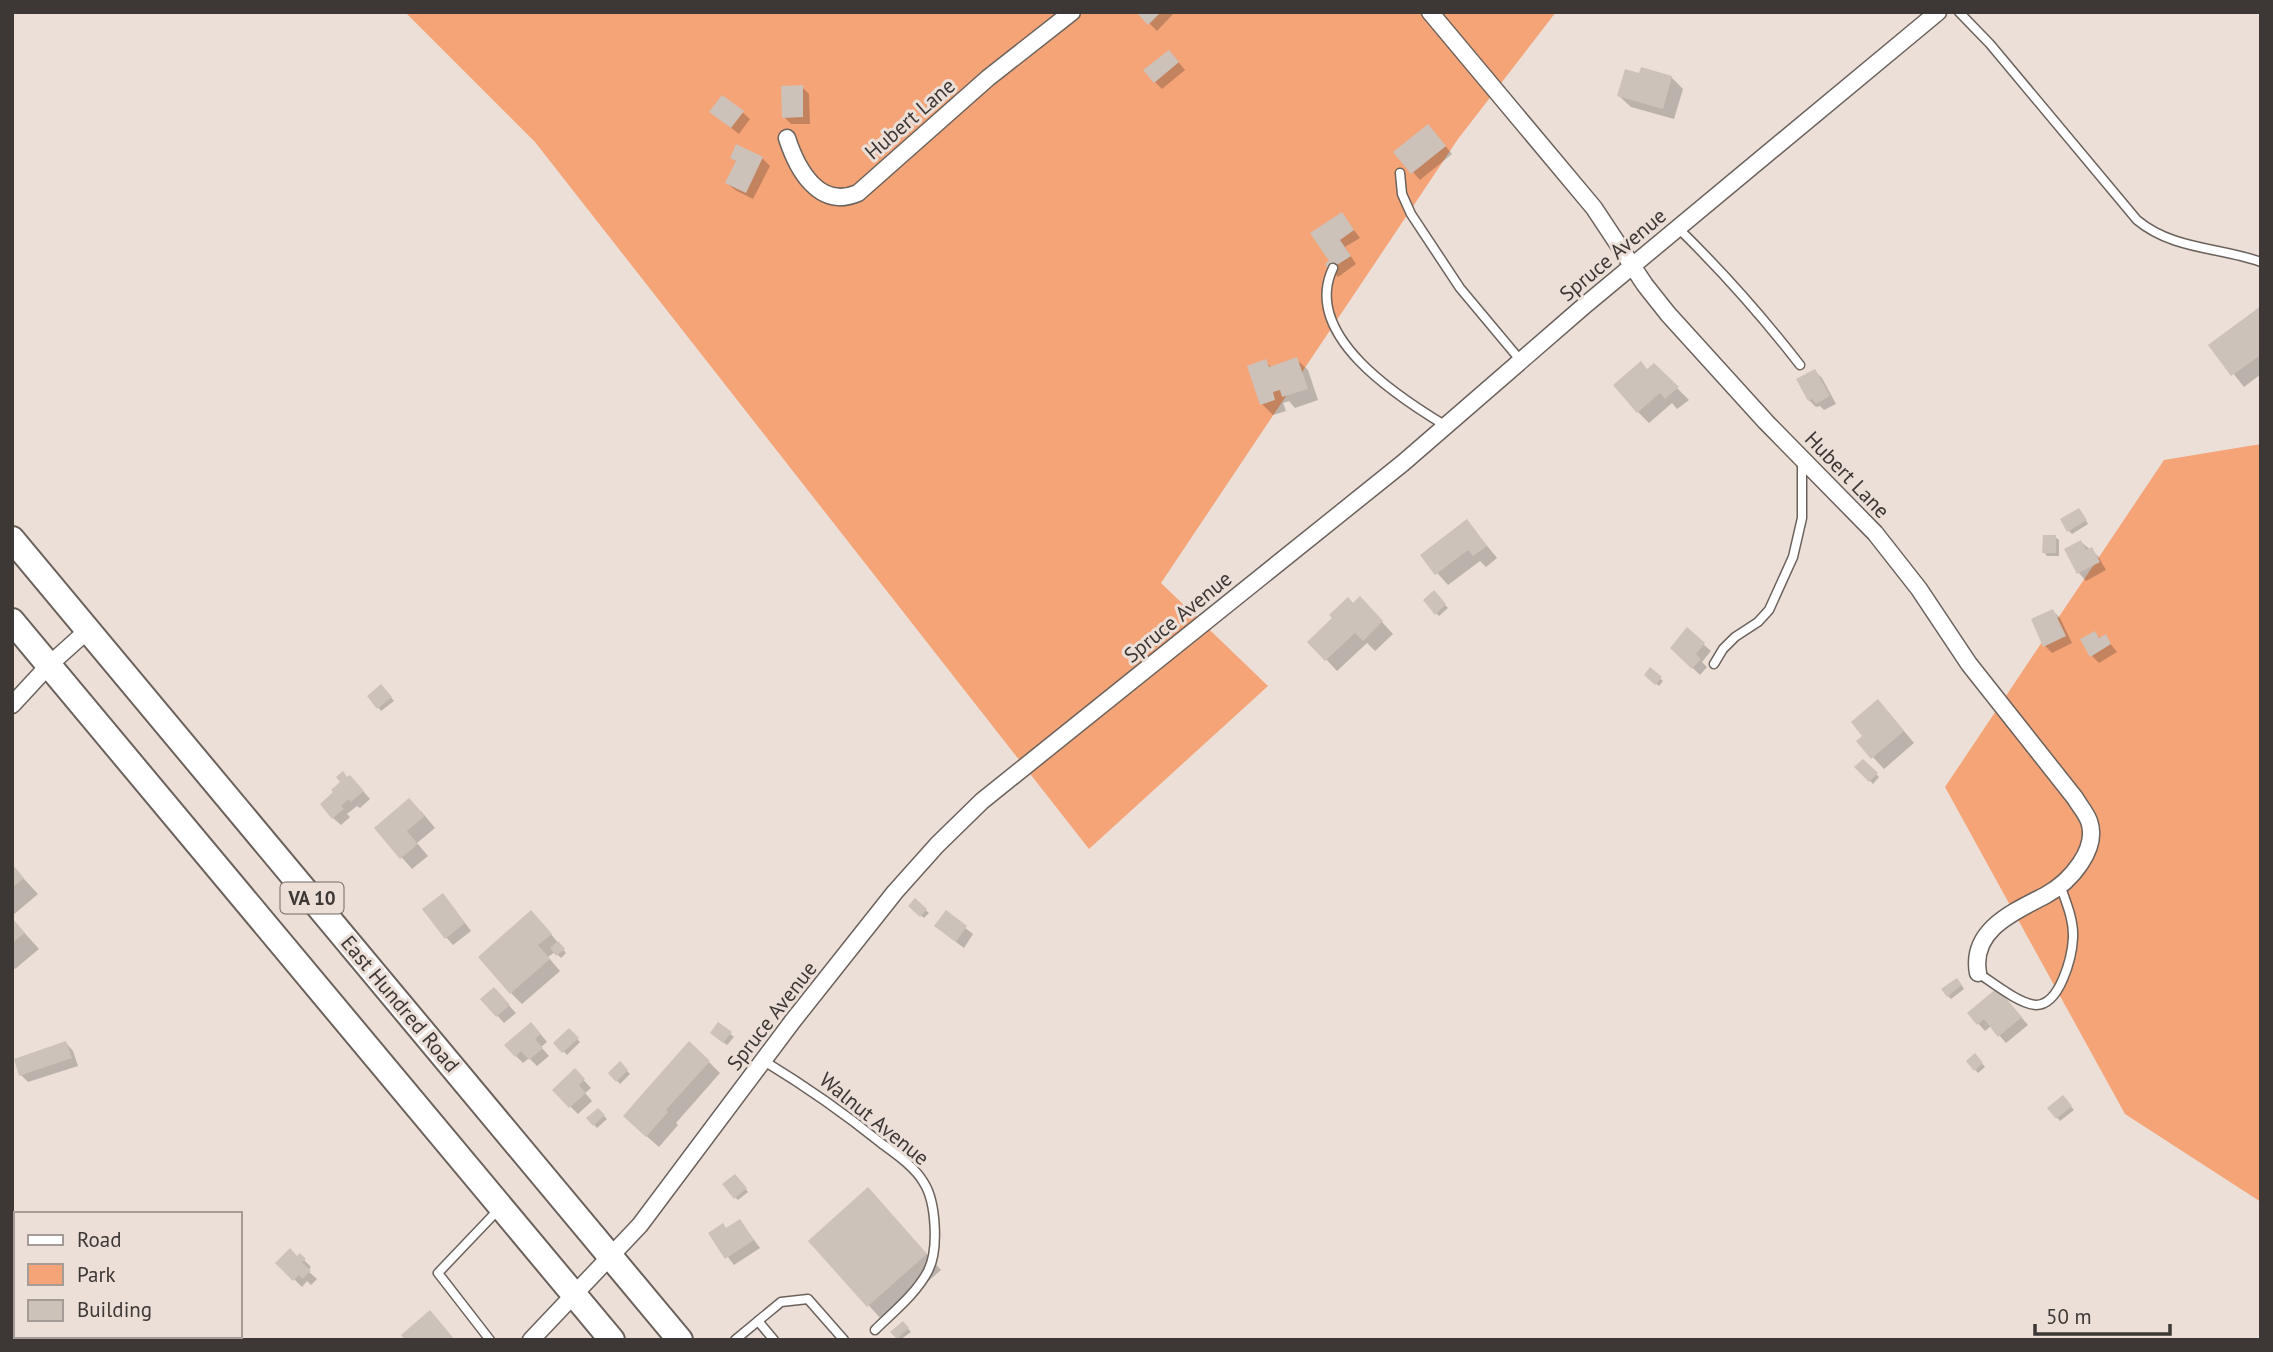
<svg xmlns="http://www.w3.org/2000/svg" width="2273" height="1352" viewBox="0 0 2273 1352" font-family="'PT Sans',sans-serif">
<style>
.green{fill:#f5a477}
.shadow{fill:#0003}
.building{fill:#ccc2ba}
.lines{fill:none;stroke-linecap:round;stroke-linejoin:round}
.service-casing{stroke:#6c625c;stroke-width:11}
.minor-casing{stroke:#6c625c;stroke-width:19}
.trunk-casing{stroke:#6c625c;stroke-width:28}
.service{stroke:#fff;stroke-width:8}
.minor{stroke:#fff;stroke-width:16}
.trunk{stroke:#fff;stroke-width:24}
.labels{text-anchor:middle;stroke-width:6;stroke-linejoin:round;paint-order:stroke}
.shield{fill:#ebdfd8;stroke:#716a66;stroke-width:2}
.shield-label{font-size:19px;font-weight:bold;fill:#3d3835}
.street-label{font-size:21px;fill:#3d3835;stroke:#ebdfd8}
</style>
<rect width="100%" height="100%" fill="#ebdfd8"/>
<g class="green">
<polygon points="405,12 1556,12 1458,139 1161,583 1268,686 1089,849 535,142"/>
<polygon points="2261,444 2261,1202 2125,1114 1945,787 2164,460"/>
</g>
<g class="shadow">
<polygon points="1138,12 1175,12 1157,31"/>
<polygon points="1176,59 1185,70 1162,89 1155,82"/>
<polygon points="1671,77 1683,89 1674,119 1631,107 1619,96"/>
<polygon points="802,87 809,94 810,124 791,124 784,117"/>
<polygon points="711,112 742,112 750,119 739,134"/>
<polygon points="1435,133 1452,154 1420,180 1396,153"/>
<polygon points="737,146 762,158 770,166 753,199 735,190 727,183 737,163 732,157"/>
<polygon points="1342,214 1360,238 1345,247 1356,264 1338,277 1330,269"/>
<polygon points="2261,308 2261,374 2244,387 2211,345"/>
<polygon points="1296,359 1308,370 1318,400 1295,408 1289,401 1283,403 1286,411 1273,415 1262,404 1265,361 1272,368"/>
<polygon points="1654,365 1689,400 1677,409 1672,403 1649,423 1638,412 1648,370"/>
<polygon points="1815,371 1822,378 1836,404 1824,410 1820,406 1816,407 1809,400"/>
<polygon points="2082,513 2088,524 2072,534 2069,531"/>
<polygon points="1467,521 1497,558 1486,567 1480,561 1448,585 1422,556"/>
<polygon points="2055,537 2059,540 2059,556 2047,556 2044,552"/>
<polygon points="2081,542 2098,556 2106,570 2086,581 2079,573 2066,550"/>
<polygon points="1434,593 1448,608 1439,616 1425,601"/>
<polygon points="1353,605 1371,610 1393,634 1375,651 1367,643 1337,671 1326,659"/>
<polygon points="2053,611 2060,618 2072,643 2052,653 2045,646"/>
<polygon points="1687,630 1711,651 1702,662 1707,667 1700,675 1672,648"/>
<polygon points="2095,633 2101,639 2105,637 2117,652 2099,663 2092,656"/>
<polygon points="1650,670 1663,681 1659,686 1646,675"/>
<polygon points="384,689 394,701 381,711 370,696"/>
<polygon points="1889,713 1914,743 1884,769 1858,741"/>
<polygon points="1863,761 1879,777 1873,784 1857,767"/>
<polygon points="348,779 357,784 370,799 360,808 357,806 347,814 350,817 341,825 333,818 343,782"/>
<polygon points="421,811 435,828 417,843 428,856 412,869 376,828"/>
<polygon points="12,866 38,894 12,916"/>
<polygon points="915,901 929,913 924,918 910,906"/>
<polygon points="450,903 471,931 453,945 446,937"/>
<polygon points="946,913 973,934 964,948 944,933"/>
<polygon points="12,919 39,949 15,969 12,967"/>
<polygon points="543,924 566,953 561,958 555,952 548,957 560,971 522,1004 511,993"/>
<polygon points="1960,983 1964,989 1951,999 1948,996"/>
<polygon points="501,997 516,1013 504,1023 483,1000"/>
<polygon points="2004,997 2028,1025 2006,1043 1991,1026 1985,1031 1969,1013"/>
<polygon points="719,1024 734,1037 727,1045 715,1036"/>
<polygon points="538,1031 547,1042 541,1047 549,1056 537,1066 529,1058 523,1063 516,1056"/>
<polygon points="569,1031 580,1042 567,1055 556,1043"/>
<polygon points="66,1043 73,1051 78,1066 28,1082 21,1075"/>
<polygon points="1975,1055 1985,1067 1978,1073 1968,1061"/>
<polygon points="709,1062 720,1073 676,1123 678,1125 659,1147 636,1127"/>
<polygon points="620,1064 630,1074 620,1084 610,1073"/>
<polygon points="575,1071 591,1088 585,1093 592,1101 578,1114 554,1090"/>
<polygon points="2066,1101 2074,1110 2060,1121 2057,1117"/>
<polygon points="598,1110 607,1119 597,1128 588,1118"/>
<polygon points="738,1179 748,1192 738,1200 735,1197"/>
<polygon points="883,1205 941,1270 883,1321 810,1241"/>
<polygon points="740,1221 760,1248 734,1265 710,1233 727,1230"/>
<polygon points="300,1256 311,1267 308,1271 317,1279 311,1285 307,1281 302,1287 278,1263"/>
<polygon points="903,1323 911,1332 900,1340 893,1332"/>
</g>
<g class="building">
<polygon points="1136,12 1161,12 1148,25"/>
<polygon points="1169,50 1179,62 1154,83 1143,70"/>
<polygon points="1641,67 1672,76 1663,109 1617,96 1625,69 1639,73"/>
<polygon points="803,85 803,117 782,118 781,86"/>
<polygon points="722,95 744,111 731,128 709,112"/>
<polygon points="1428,124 1446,146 1411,174 1393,152"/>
<polygon points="736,144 763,157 746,193 725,183 736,161 730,158"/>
<polygon points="1342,212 1354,230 1340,240 1351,256 1329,270 1325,264 1329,261 1310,233"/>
<polygon points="2261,306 2261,360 2258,357 2231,376 2208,345"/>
<polygon points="1297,357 1308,389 1282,397 1280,390 1273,392 1275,400 1260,405 1247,366 1266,359 1269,367"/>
<polygon points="1641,361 1647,369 1654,363 1679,387 1665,399 1660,393 1637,413 1613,385"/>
<polygon points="1815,369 1830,396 1816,404 1812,399 1808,401 1796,379"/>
<polygon points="2079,508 2087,520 2067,532 2060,519"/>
<polygon points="1467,519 1487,546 1473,556 1468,550 1435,575 1420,555"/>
<polygon points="2043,535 2056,535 2056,553 2042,553"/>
<polygon points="2081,540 2086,550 2092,547 2100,562 2077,574 2064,549"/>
<polygon points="1434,590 1446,604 1435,615 1423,600"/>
<polygon points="1360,596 1383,621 1363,641 1355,633 1325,661 1307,642 1332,618 1329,615 1348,597 1353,603"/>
<polygon points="2053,609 2066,636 2043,647 2031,619"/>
<polygon points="1687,627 1705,643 1696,654 1701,659 1692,669 1670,648"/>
<polygon points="2095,631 2099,638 2106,634 2111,644 2090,657 2080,639"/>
<polygon points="1650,667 1662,677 1655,685 1644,675"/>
<polygon points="381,684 392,697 377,709 367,696"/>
<polygon points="1878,699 1904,731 1871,759 1856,741 1862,736 1851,722"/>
<polygon points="1863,759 1878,773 1869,782 1854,767"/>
<polygon points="343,771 347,777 350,775 364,791 351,802 349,799 341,806 344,809 332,819 320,804 333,792 331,790 340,782 336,777"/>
<polygon points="409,798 425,816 407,831 418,844 400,859 374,828"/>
<polygon points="12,864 24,878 12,888"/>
<polygon points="443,893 465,923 445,939 422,909"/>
<polygon points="915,898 927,909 920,917 908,906"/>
<polygon points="531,910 552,934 538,945 550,959 510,994 478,957"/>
<polygon points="946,910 967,926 956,942 934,926"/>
<polygon points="12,918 25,933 12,943"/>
<polygon points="558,941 565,949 556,956 550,948"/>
<polygon points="1957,978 1962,985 1947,997 1941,989"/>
<polygon points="494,987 510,1005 496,1017 480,999"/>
<polygon points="1997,988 2022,1017 1998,1037 1984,1019 1977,1025 1967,1013"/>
<polygon points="531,1022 541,1034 535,1039 543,1048 529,1060 521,1051 515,1057 504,1045"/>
<polygon points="718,1022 732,1032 723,1043 710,1033"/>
<polygon points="569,1028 579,1038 562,1053 553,1043"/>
<polygon points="66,1041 72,1058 19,1076 14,1059"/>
<polygon points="689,1041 710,1061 666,1110 668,1112 646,1137 623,1116"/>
<polygon points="1975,1053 1983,1063 1974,1071 1966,1061"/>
<polygon points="620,1061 628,1070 616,1082 608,1073"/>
<polygon points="575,1068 585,1079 579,1085 586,1093 569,1108 552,1090"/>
<polygon points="2063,1095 2072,1106 2056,1119 2047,1108"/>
<polygon points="598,1108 605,1115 593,1126 586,1118"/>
<polygon points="735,1174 747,1188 734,1199 722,1184"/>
<polygon points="868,1187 927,1254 867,1307 808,1241"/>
<polygon points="740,1219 754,1240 725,1259 708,1233 723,1223 726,1228"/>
<polygon points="290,1248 297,1256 300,1253 306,1259 302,1262 311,1271 302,1279 299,1275 293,1281 275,1263"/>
<polygon points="430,1310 455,1340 405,1340 401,1335"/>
<polygon points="903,1321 909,1328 897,1339 890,1332"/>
</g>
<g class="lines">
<g class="service-casing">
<g id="service">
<path d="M1959,12L1990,44L2137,220C2173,250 2219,247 2261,262"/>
<polyline points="1400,173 1402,194 1411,214 1460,288 1521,361"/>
<path d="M1678,228C1722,271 1762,316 1800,365"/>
<path d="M1333,268C1301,335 1398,397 1446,426"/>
<polyline points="1714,664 1723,649 1735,637 1758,622 1769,610 1793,557 1802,518 1802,461"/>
<path d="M1978,973C1992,982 2019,1004 2036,1005C2060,1005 2072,957 2073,938C2074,920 2066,902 2060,885"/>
<path d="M764,1061C805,1086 844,1113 881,1143C896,1154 915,1167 924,1183C936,1202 939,1250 928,1271C916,1294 893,1312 875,1330"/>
<polyline points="758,1321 774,1340"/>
<polyline points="490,1340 438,1273 499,1209"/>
<polyline points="735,1340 781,1302 808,1299 844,1340"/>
</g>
</g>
<g class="minor-casing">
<g id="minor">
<path d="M1430,12L1594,208L1645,285L1668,314L1766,422L1875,533L1919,589L1969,664L2075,798C2079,805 2086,813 2089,821C2099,849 2070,882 2046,895C2016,911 1970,929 1978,973"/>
<path d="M787,138C797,169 819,210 858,193L988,78L1072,12"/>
<polyline points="12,705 49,665 88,630"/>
<polyline points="531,1340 640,1225 792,1022 895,892 937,845 982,801 1403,463 1584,306 1938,12"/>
</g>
</g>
<g class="trunk-casing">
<g id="trunk">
<polyline points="12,539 680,1340"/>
<polyline points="12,621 612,1340"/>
</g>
</g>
<use href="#service" class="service"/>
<use href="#minor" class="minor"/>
<use href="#trunk" class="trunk"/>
</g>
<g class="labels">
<rect class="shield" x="280.5" y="882.5" width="63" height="31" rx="5"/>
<g class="shield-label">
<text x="312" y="905">VA 10</text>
</g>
<g class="street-label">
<text transform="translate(910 119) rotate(-41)" y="7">Hubert Lane</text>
<text transform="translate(1613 255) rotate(-40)" y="7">Spruce Avenue</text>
<text transform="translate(1847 475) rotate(46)" y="7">Hubert Lane</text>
<text transform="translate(1178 617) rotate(-39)" y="7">Spruce Avenue</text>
<text transform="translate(400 1004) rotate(50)" y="7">East Hundred Road</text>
<text transform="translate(772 1016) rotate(-52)" y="7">Spruce Avenue</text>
<text transform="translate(874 1119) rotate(39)" y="7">Walnut Avenue</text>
</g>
</g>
<rect width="2273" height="1352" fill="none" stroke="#3d3835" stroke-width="28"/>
<rect x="14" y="1212" width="228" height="126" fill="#ebdfd8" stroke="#a59c97" stroke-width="2"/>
<rect x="28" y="1235" width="35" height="10" fill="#ffffff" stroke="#a59c97" stroke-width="2"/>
<text x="77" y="1247" font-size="21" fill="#3d3835">Road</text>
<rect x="28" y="1264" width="35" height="21" fill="#f5a477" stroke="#a59c97" stroke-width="2"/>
<text x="77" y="1282" font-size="21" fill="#3d3835">Park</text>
<rect x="28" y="1300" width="35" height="21" fill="#ccc2ba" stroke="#a59c97" stroke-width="2"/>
<text x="77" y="1317" font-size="21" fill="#3d3835">Building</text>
<path d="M2035 1324v10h135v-10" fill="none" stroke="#3d3835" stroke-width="3.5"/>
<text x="2046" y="1324" font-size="21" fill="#3d3835" stroke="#ebdfd8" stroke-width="5" paint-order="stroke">50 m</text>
</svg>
